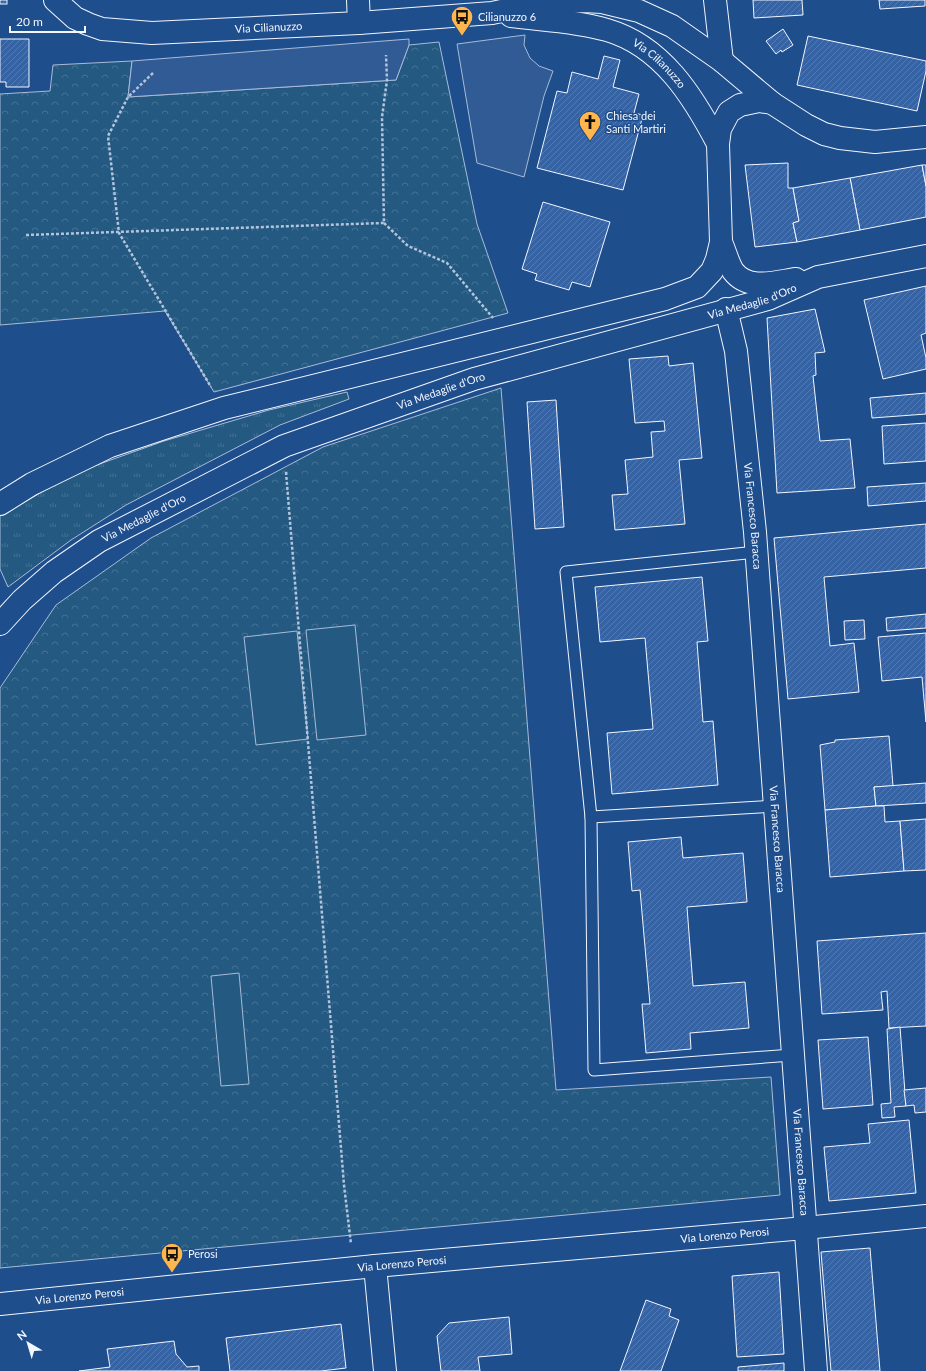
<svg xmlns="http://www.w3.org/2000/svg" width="926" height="1371" viewBox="0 0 926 1371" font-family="Lato,sans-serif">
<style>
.grass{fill:url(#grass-tufts);stroke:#a8bbd7}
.forest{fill:url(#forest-crowns);stroke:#a8bbd7}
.pitch{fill:#245a82;stroke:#a8bbd7}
.parking{fill:#305b95;stroke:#a8bbd7}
.building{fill:url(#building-hatch);stroke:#f2f6ff}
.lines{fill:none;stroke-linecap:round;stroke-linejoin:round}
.lane-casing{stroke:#f2f6ff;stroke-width:13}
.street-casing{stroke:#f2f6ff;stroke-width:24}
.secondary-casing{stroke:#f2f6ff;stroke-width:24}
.path{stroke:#b3c4dc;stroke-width:2.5;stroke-dasharray:3 2;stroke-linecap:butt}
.lane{stroke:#1f4e8c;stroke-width:11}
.street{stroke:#1f4e8c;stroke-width:22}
.secondary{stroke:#1f4e8c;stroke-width:22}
.labels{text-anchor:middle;stroke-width:3;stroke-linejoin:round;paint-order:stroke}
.poi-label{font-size:11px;fill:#f2f6ff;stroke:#1f4e8c;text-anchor:start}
.street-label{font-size:11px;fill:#f2f6ff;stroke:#1f4e8c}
</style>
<defs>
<pattern id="grass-tufts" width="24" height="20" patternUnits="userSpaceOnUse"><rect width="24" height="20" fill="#245a82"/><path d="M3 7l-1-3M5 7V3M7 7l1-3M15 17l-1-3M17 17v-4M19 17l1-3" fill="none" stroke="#447295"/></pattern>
<pattern id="forest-crowns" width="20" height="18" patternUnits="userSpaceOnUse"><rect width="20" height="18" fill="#245a82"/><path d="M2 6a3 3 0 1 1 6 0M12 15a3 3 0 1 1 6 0" fill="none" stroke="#447295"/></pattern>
<pattern id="building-hatch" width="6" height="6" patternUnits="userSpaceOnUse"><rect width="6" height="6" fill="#3563a3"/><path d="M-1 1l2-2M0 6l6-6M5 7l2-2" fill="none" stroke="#537ab1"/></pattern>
</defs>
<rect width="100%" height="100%" fill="#1f4e8c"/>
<polygon class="grass" points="347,392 349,399 280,425 126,505 71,540 8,587 0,569 0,516 4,513 80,471 164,441 269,410"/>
<g class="forest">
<polygon points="439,42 477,224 508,313 214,392 165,311 0,325 0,94 50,91 53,65 132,61 128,97 396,80 409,45"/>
<polygon points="501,388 556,1090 771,1077 780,1195 0,1268 0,688 56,605 151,538 323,447"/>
</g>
<g class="pitch">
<polygon points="355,625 366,735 317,740 306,630"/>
<polygon points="297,631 308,739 256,745 244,637"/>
<polygon points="239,973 249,1084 221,1086 211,976"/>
</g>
<g class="parking">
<polygon points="525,35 524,45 530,58 539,66 553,71 544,96 524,177 477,163 457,44"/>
<polygon points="409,39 409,45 396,80 128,97 132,61"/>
</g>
<g class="building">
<rect x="0" y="0" width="7" height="4"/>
<polygon points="753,0 802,0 803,15 754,18"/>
<polygon points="879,0 925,0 925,6 880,9"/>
<polygon points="783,29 793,45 782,52 781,50 776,54 766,41"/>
<polygon points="808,36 926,61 926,71 917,111 797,85"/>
<polygon points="0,39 29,39 29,87 6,87 6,82 0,82"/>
<polygon points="604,56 620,60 613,87 639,94 634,113 643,115 623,190 537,168 557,91 567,93 572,72 598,79"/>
<polygon points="788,163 788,188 793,188 799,221 793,223 797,242 755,247 745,165"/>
<polygon points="922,165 926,186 926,217 860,230 850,178"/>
<polygon points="922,165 926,165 926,186"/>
<polygon points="850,178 860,230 797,242 793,223 799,221 793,188"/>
<polygon points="543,202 610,222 590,287 572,282 569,290 535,280 537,274 522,269"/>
<polygon points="926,286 926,333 921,335 926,358 926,369 883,379 864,300"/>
<polygon points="815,309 825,352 815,353 816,375 813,376 820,441 850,439 855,488 777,493 767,318"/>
<polygon points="668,356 669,366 693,363 702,458 679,460 685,524 615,530 612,495 628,494 625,460 653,457 651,432 665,431 664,421 635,423 629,359"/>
<polygon points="926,393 926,414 872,418 870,398"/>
<polygon points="556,400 564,527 535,529 527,402"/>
<polygon points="926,423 926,461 884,464 882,426"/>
<polygon points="926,483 926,501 868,506 867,487"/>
<polygon points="926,524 926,568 824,577 830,646 854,643 859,692 788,699 774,538"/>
<polygon points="702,577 708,641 697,642 703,722 713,721 718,785 612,794 607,733 653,729 645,638 600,642 595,587"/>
<polygon points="926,614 926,628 887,631 886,618"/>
<polygon points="864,620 865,639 845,640 844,621"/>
<polygon points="926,633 926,722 922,677 882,681 878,637"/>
<polygon points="889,736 893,786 874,787 876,806 825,810 820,745 835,742 835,740"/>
<polygon points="926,783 926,803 876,806 874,787"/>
<polygon points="876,806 884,806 885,822 900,821 904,871 830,877 825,810"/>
<polygon points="926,819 926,870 904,871 900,821"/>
<polygon points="681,837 683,858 743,853 747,902 687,907 693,986 745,982 749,1028 690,1033 691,1049 646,1053 642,1004 650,1004 640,890 632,891 628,842"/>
<polygon points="926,933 926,1026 889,1028 887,991 881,992 883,1010 822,1014 817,941"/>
<polygon points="900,1027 906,1106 894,1107 895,1117 882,1118 881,1104 891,1103 887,1029"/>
<polygon points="868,1037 873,1105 823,1109 818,1040"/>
<polygon points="926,1088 926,1112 915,1113 914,1105 906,1106 904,1090"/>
<polygon points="909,1120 916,1193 829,1201 824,1147 870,1143 868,1124"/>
<polygon points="870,1248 880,1371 831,1371 821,1252"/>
<polygon points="779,1272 784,1354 737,1357 732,1276"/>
<polygon points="646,1300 671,1309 669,1316 679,1320 661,1371 620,1371"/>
<polygon points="509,1317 512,1354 478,1357 480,1371 441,1371 437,1336 449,1323"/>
<polygon points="341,1324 346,1368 321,1371 230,1371 226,1338"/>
<polygon points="174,1341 176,1354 187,1367 199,1366 199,1371 79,1371 110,1367 107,1349"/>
<polygon points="784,1363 784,1371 738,1371 738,1367"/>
</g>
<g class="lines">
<g class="lane-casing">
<g id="lane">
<polyline points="756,552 566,572 591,817 775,806"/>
<polyline points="591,817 594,1070 792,1055"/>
</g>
</g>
<g class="street-casing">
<g id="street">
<path id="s1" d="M55,0L75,18L88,24L102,29L152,33L359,23L492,13L534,4L584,1L602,2L639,11L672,26L722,61L772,103"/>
<polyline points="358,0 359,23"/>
<polyline points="715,0 722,61"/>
<path id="s2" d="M511,16C542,20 576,21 607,30C662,46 693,96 718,144"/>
<path id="s3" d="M726,309L736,351L755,532L816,1371"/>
<polyline points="375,1266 385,1371"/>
<path id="s4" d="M0,1304L375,1266L805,1228L926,1216"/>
</g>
</g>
<g class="secondary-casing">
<g id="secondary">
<path d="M721,242C725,251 728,263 733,271C748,291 775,282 796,279"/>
<polyline points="0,504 32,484 110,446 224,408 665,299 697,287 712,271 717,259 721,242 718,144 720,129 729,112 740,105 759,101 772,103 806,125 824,134 840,138 875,142 926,137"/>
<path id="s5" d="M0,624L22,600L54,572L99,541L284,446L474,379L768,299L818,277L926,256"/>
</g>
</g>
<g class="path">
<polyline points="153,73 128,97 108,136 119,233 211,387"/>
<polyline points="384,223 408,246 447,263 493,318"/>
<polyline points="26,235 384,223 382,117 387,80 386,55"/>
<polyline points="286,472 344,1185 351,1244"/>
</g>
<use href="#lane" class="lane"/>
<use href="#street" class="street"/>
<use href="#secondary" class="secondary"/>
</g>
<defs>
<g id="bus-pin" transform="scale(1.15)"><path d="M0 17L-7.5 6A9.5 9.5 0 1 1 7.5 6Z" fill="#ffb74d" stroke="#1f4e8c"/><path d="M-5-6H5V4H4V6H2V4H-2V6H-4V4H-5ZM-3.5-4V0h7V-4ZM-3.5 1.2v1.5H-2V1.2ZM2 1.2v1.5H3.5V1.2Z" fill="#111"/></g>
<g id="church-pin" transform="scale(1.15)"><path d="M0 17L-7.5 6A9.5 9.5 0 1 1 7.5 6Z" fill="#ffb74d" stroke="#1f4e8c"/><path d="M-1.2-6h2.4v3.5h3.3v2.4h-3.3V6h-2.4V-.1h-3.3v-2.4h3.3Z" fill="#111"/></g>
</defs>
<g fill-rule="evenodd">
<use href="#bus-pin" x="462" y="17"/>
<use href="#church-pin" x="590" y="122"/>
<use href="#bus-pin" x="172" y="1254"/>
</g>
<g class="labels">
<g class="poi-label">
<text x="478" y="21">Cilianuzzo 6</text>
<text x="606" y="120">Chiesa dei<tspan x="606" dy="13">Santi Martiri</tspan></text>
<text x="188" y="1258">Perosi</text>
</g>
<g class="street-label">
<text dy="4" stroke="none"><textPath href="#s1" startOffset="223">Via Cilianuzzo</textPath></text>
<text dy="4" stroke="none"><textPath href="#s2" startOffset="160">Via Cilianuzzo</textPath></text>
<text dy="4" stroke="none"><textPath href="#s5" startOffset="828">Via Medaglie d'Oro</textPath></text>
<text dy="4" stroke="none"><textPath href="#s5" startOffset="504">Via Medaglie d'Oro</textPath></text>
<text dy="4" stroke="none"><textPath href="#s3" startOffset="209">Via Francesco Baracca</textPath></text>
<text dy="4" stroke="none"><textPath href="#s5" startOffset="180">Via Medaglie d'Oro</textPath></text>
<text dy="4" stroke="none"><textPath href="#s3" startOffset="533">Via Francesco Baracca</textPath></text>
<text dy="4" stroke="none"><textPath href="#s3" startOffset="857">Via Francesco Baracca</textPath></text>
<text dy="4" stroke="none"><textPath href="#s4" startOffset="728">Via Lorenzo Perosi</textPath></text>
<text dy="4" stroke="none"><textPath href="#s4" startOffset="404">Via Lorenzo Perosi</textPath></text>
<text dy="4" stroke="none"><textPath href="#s4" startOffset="80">Via Lorenzo Perosi</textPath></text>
</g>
</g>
<g transform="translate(28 1343) rotate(322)" stroke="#1f4e8c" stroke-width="3" paint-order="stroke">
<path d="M0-3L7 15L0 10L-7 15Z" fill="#f2f6ff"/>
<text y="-6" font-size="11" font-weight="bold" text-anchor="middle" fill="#f2f6ff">N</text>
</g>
<path d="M10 26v6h75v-6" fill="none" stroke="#f2f6ff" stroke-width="2"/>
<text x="16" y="26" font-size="12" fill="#f2f6ff" stroke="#1f4e8c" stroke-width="3" paint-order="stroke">20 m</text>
</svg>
